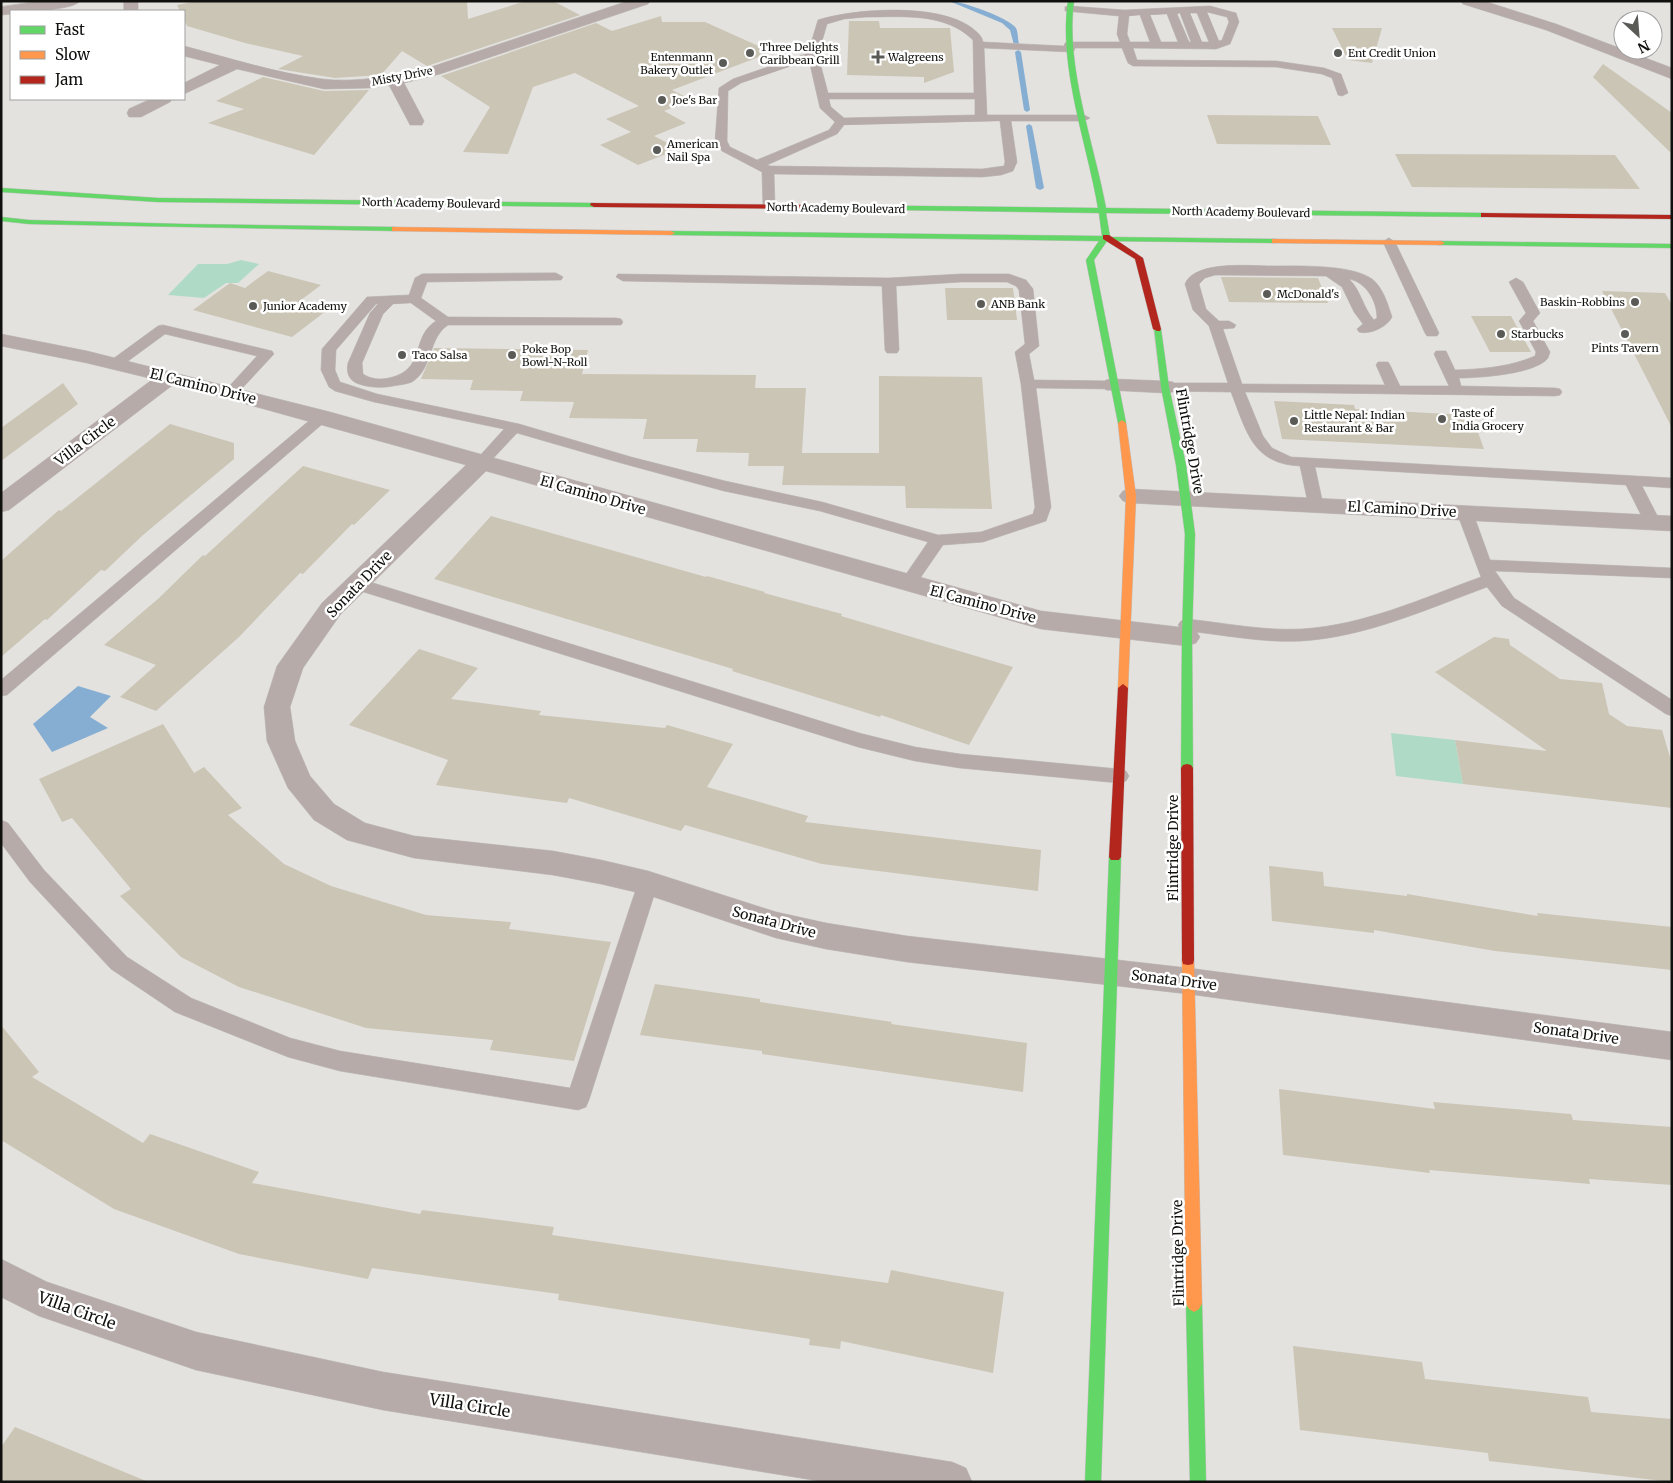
<svg xmlns="http://www.w3.org/2000/svg" width="1673" height="1483" viewBox="0 0 1673 1483" font-family="Merriweather,serif">
<style>
.green{fill:#afdbc6}
.water{fill:#86aed3}
.lines{fill:none;stroke-linecap:round;stroke-linejoin:round}
.stream{fill:#86aed3;fill-rule:evenodd}
.building{fill:#cbc5b5}
.lane-casing{stroke:#c1c0be;stroke-width:1}
.street-casing{stroke:#c1c0be;stroke-width:1}
.fast-casing{stroke:#c1c0be;stroke-width:1}
.slow-casing{stroke:#c1c0be;stroke-width:1}
.jam-casing{stroke:#c1c0be;stroke-width:1}
.lane{fill:#b6aba9;fill-rule:evenodd}
.street{fill:#b6aba9;fill-rule:evenodd}
.fast{fill:#63d668;fill-rule:evenodd}
.slow{fill:#ff974d;fill-rule:evenodd}
.jam{fill:#b3261e;fill-rule:evenodd}
.poi-dot{fill:#5a5a57;stroke:#fff;stroke-width:2}
.labels{text-anchor:middle;stroke-width:5;stroke-linejoin:round;paint-order:stroke}
.far-poi-label{font-size:11px;fill:#10100e;stroke:#fff;text-anchor:start}
.far-street-label{font-size:11px;fill:#10100e;stroke:#fff}
.street-label{font-size:14px;fill:#10100e;stroke:#fff}
.near-street-label{font-size:16px;fill:#10100e;stroke:#fff}
</style>
<rect width="100%" height="100%" fill="#e4e2df"/>
<g class="green">
<polygon points="241,260 259,264 238,283 226,283 204,298 168,295 198,264 227,264"/>
<polygon points="1391,733 1455,740 1463,784 1396,776"/>
</g>
<polygon class="water" points="78,686 111,696 90,717 108,728 52,752 33,724"/>
<g class="lines">
<g class="stream">
<path d="M949,1C962,1 1009,18 1016,28C1018,32 1018,40 1019,44L1014,45L1010,30L1002,23Z"/>
<polygon points="1018,50 1021,52 1030,110 1027,112 1024,110 1015,52"/>
<polygon points="1029,124 1032,126 1044,188 1040,190 1036,188 1026,126"/>
</g>
</g>
<g class="building">
<polygon points="197,1 467,1 468,19 526,1 553,1 580,15 427,66 402,51 381,75 335,78 278,69 303,56 245,43 187,26 184,19 184,11 180,11 177,5"/>
<polygon points="661,16 662,22 705,22 772,52 672,90 692,100 664,111 686,123 654,136 679,149 638,165 600,145 631,132 606,119 639,106 575,73 533,87 508,154 463,152 490,107 441,76 596,23 612,31"/>
<polygon points="849,21 879,21 880,28 950,28 954,72 924,83 924,77 847,75"/>
<polygon points="1332,28 1382,28 1372,63 1348,60"/>
<polygon points="1603,64 1672,113 1672,154 1593,77"/>
<polygon points="263,77 324,91 369,90 314,155 208,123 244,109 216,101"/>
<polygon points="1207,115 1318,116 1331,145 1217,144"/>
<polygon points="1395,154 1615,155 1640,189 1412,187"/>
<polygon points="268,271 321,285 297,303 326,311 292,337 193,310 230,283 245,288"/>
<polygon points="1221,277 1318,278 1328,303 1229,302"/>
<polygon points="945,288 1013,288 1017,320 947,320"/>
<polygon points="1602,291 1665,293 1672,305 1672,428"/>
<polygon points="1471,316 1511,316 1531,352 1490,352"/>
<polygon points="434,348 588,350 582,374 756,375 755,388 806,388 802,453 879,453 879,376 982,377 992,509 906,508 905,486 782,485 784,466 748,466 749,453 696,452 698,439 643,439 647,419 569,418 574,402 520,401 523,391 470,390 473,380 421,379"/>
<polygon points="63,383 78,404 1,461 1,428"/>
<polygon points="1274,401 1354,405 1355,409 1467,415 1468,418 1473,418 1484,449 1282,439"/>
<polygon points="170,424 234,443 234,459 143,535 105,571 101,570 47,620 45,619 1,657 1,561 59,510 61,511"/>
<polygon points="303,466 390,490 354,525 352,524 303,574 300,573 239,637 156,711 120,697 156,665 104,645 159,598 203,555 205,556"/>
<polygon points="491,516 706,577 707,576 765,592 764,593 842,614 841,616 1013,667 969,745 881,715 880,717 732,671 733,669 434,579"/>
<polygon points="1494,637 1509,639 1510,645 1560,679 1602,683 1609,714 1627,726 1662,730 1672,764 1672,808 1463,784 1455,740 1547,751 1435,672"/>
<polygon points="419,649 478,668 451,699 541,711 539,715 665,728 667,725 733,744 707,787 808,816 805,822 1041,850 1038,891 822,864 685,825 681,831 569,798 567,803 436,785 448,760 349,725"/>
<polygon points="163,724 194,773 204,767 242,808 228,815 284,864 331,886 426,915 511,922 509,929 611,942 574,1061 490,1050 493,1040 366,1028 239,987 181,957 120,896 131,889 72,818 62,822 39,779"/>
<polygon points="1269,866 1323,872 1324,886 1407,896 1407,894 1538,916 1537,913 1672,927 1672,970 1495,951 1374,930 1374,933 1272,921"/>
<polygon points="655,984 760,999 760,1002 892,1022 891,1024 1027,1043 1023,1092 762,1054 762,1051 640,1035"/>
<polygon points="1,1025 39,1072 32,1077 143,1143 150,1134 259,1172 252,1183 420,1214 422,1210 554,1227 552,1235 724,1260 888,1283 891,1270 1004,1292 993,1373 841,1341 840,1349 809,1345 810,1339 558,1300 559,1294 372,1268 368,1279 239,1254 114,1209 1,1140"/>
<polygon points="1279,1089 1435,1109 1433,1102 1571,1114 1573,1120 1672,1127 1672,1185 1589,1179 1590,1184 1429,1170 1430,1173 1283,1155"/>
<polygon points="1293,1346 1422,1362 1425,1379 1588,1397 1591,1412 1672,1419 1672,1482 1489,1461 1488,1453 1300,1430"/>
<polygon points="15,1427 146,1481 146,1482 1,1482 1,1447"/>
</g>
<g class="lines">
<g class="lane-casing">
<g id="lane">
<path d="M1069,6L1124,10L1210,6L1236,13L1239,22L1230,44L1216,49L1133,48L1137,60L1276,61L1324,68L1341,74L1348,93L1342,96L1338,95L1332,78L1322,74L1276,67L1133,66L1128,63L1122,48H1075L1074,51L1070,52L984,48L987,115H1084L1090,118L1084,121H1011L1017,162L1013,171L1001,175L982,177L774,174L775,207L769,211L763,207L762,172L722,151L715,141L719,88L733,79L808,53L818,20C856,8 939,3 972,28C977,32 982,36 983,42L1064,46L1065,43L1069,42H1120L1117,34L1119,16L1065,11V7ZM1207,12L1227,17L1229,22L1222,40L1219,41ZM1180,13L1191,42H1189L1177,14ZM1190,13H1197L1209,42H1202ZM1167,14L1178,42H1161L1150,15ZM1140,15L1150,42H1130L1127,34L1129,16ZM866,17C902,17 945,12 973,40L974,93H828L818,55L827,24L844,19ZM809,60L820,108L835,122L829,130L757,160L730,147L727,141L728,91L741,83ZM829,99H975V115L844,118L831,107ZM1000,121L1005,162L1004,166L982,169L770,166L767,165L837,134L844,125Z"/>
<polygon points="1389,238 1395,242 1439,333 1437,336 1427,336 1425,333 1383,242"/>
<path d="M1271,266C1297,266 1351,264 1372,279C1383,287 1388,305 1392,317C1387,327 1370,335 1359,332L1357,329L1363,324L1354,312L1342,287L1326,276L1215,275L1205,278L1199,284L1206,309L1219,321H1229L1236,325L1234,328L1223,329L1242,384L1385,385L1376,365L1378,362H1388L1390,365L1400,386H1449L1434,354L1436,351H1446L1455,370C1483,369 1509,367 1535,356L1536,352L1519,321L1526,313L1509,282L1516,278L1523,282L1540,313L1533,321L1550,352L1548,358C1536,374 1479,378 1459,378L1461,386L1555,388L1560,389L1562,392L1560,395L1555,396L1245,392L1263,436L1272,448L1291,457L1672,478V488L1642,486L1661,523L1659,527H1647L1626,485L1315,467L1323,504L1321,508H1309L1300,466C1252,464 1246,430 1231,392L1165,391L1160,390L1158,387L1160,384L1165,383H1228L1209,326L1193,310L1185,284C1195,260 1249,266 1271,266ZM1349,279C1366,282 1377,301 1377,318L1374,320C1363,308 1361,290 1349,279Z"/>
<path d="M556,273L563,277L561,280L427,282L421,298L448,317L616,318L621,319L623,322L621,325H448C428,338 433,369 412,382C407,384 399,385 393,386C383,388 370,388 359,384C349,381 346,373 348,363L370,313L378,304H376L336,350L335,370L340,382L377,394L519,424L631,457L725,481L822,502L938,535L981,532L1033,514L1035,507L1021,384L1015,352L1025,344L1019,290L1016,286L1007,282H961L896,286L899,350L897,353H887L885,350L882,286L623,281L616,277L618,274L889,278L961,274H1009L1026,280L1033,289L1039,346L1029,354L1034,380L1114,381L1119,382L1121,385L1119,388L1114,389L1036,388L1051,507L1046,521L983,542L943,545L914,587L908,589L902,587L900,583L928,542L820,511L724,491L621,463L517,433L486,466H476L473,463L476,460L504,429L374,402L335,391L329,387L321,370L322,349L367,297L409,295L415,278L422,274ZM411,303L436,321C410,337 427,370 389,378C380,380 370,379 363,374L362,363L383,314L393,304Z"/>
<polygon points="163,325 272,351 274,354 235,396 225,396 223,393 257,356 165,334 120,367 110,367 108,364 110,361 158,326"/>
<polygon points="322,413 327,414 329,417 327,420 7,695 1,696 1,680 317,414"/>
<path d="M1465,508L1471,509L1473,513L1490,560L1672,568V578L1495,571L1514,598L1672,700V716L1666,714L1502,606L1487,587C1427,609 1366,637 1301,641C1263,643 1225,635 1187,631L1181,629L1178,625L1181,621L1187,619C1225,623 1263,631 1302,629C1365,625 1423,598 1481,577L1457,513L1459,509Z"/>
<polygon points="357,578 859,733 915,747 960,754 1119,769 1126,771 1129,776 1126,781 1119,783 960,768 915,761 858,747 351,588 349,584 351,580"/>
<polygon points="1,820 8,823 44,870 127,957 191,998 290,1038 340,1051 570,1088 638,883 641,877 648,875 655,877 658,883 589,1100 586,1107 578,1110 340,1071 288,1057 175,1012 111,969 30,882 1,843"/>
</g>
</g>
<g class="street-casing">
<g id="street">
<path d="M39,1H80C72,11 25,11 11,11V14L1,15V7Z"/>
<rect x="124" y="1" width="14" height="10"/>
<path d="M628,1H650L648,4L440,74L404,83L424,121L422,125H410L408,121L389,85L369,88L324,89L237,69L184,94V83L220,65L184,56V46C229,58 276,73 322,79C354,83 397,76 428,68Z"/>
<polygon points="1461,1 1484,1 1556,24 1672,68 1672,79 1546,30 1463,4"/>
<polygon points="151,99 172,99 170,102 141,117 129,117 127,113 129,109"/>
<polygon points="1,334 87,351 330,412 1041,611 1187,628 1196,631 1200,637 1196,643 1187,646 1041,629 486,471 340,615 303,668 290,707 295,741 310,776 334,804 365,823 414,836 553,851 601,860 648,871 776,912 826,923 907,936 1188,968 1672,1032 1672,1060 1188,994 907,962 826,949 776,938 648,895 601,884 553,875 414,858 347,840 314,820 288,788 267,741 264,707 277,666 322,603 466,465 174,384 9,510 1,512 1,493 153,379 87,363 1,346"/>
<polygon points="1114,379 1165,381 1173,382 1176,387 1173,392 1165,393 1106,390 1103,385 1106,380"/>
<polygon points="1131,489 1672,516 1672,531 1131,503 1123,501 1119,496 1123,491"/>
<polygon points="1,1259 47,1282 196,1332 383,1372 952,1462 966,1468 972,1482 825,1482 383,1410 196,1370 39,1316 1,1297"/>
</g>
</g>
<g class="fast-casing">
<g id="fast">
<path d="M1068,1H1074C1065,67 1094,143 1106,208L1484,213L1488,215L1484,217L1106,213L1110,237L1275,239L1279,241L1275,243L1107,241L1094,260L1126,423L1122,426L1118,423L1086,260L1099,241L671,235L667,233L671,231L1102,236L1099,213L826,209L822,207L826,205L1098,208C1087,143 1058,67 1068,1Z"/>
<polygon points="1,188 158,198 594,203 598,205 594,207 158,202 1,192"/>
<polygon points="1,217 29,220 184,224 395,227 399,229 395,231 29,224 1,221"/>
<polygon points="1438,241 1672,244 1672,248 1441,245 1438,245"/>
<polygon points="1154,327 1157,327 1161,329 1169,387 1186,465 1195,534 1192,637 1193,768 1191,771 1183,771 1181,768 1182,637 1185,534 1176,465 1161,387"/>
<polygon points="1115,852 1119,854 1121,857 1101,1482 1085,1482 1109,857 1111,854"/>
<polygon points="1194,1296 1199,1299 1202,1304 1206,1482 1190,1482 1186,1304 1189,1299"/>
</g>
</g>
<g class="slow-casing">
<g id="slow">
<polygon points="392,227 671,231 675,233 671,235 395,231 392,231"/>
<polygon points="1272,239 1441,241 1445,243 1441,245 1275,243 1272,243"/>
<polygon points="1122,420 1126,423 1136,496 1128,688 1123,692 1118,688 1126,496 1118,423"/>
<polygon points="1188,955 1193,956 1194,960 1202,1304 1199,1309 1194,1312 1189,1309 1186,1304 1182,960 1183,956"/>
</g>
</g>
<g class="jam-casing">
<g id="jam">
<polygon points="591,203 826,205 830,207 826,209 594,207 590,205"/>
<polygon points="1481,213 1672,215 1672,219 1484,217 1481,217"/>
<polygon points="1103,235 1109,235 1143,258 1161,329 1160,331 1157,331 1153,329 1135,259 1103,239"/>
<polygon points="1123,684 1128,688 1121,857 1119,860 1111,860 1109,857 1118,688"/>
<polygon points="1187,764 1191,765 1193,768 1194,960 1193,964 1188,965 1183,964 1182,960 1181,768 1183,765"/>
</g>
</g>
<use href="#lane" class="lane"/>
<use href="#street" class="street"/>
<use href="#fast" class="fast"/>
<use href="#slow" class="slow"/>
<use href="#jam" class="jam"/>
</g>
<g class="poi-dot">
<circle cx="750" cy="53" r="5"/>
<circle cx="1338" cy="53" r="5"/>
<path d="M875.5 49.5h5v5h5v5h-5v5h-5v-5h-5v-5h5z"/>
<circle cx="723" cy="63" r="5"/>
<circle cx="662" cy="100" r="5"/>
<circle cx="657" cy="150" r="5"/>
<circle cx="1267" cy="294" r="5"/>
<circle cx="1635" cy="302" r="5"/>
<circle cx="981" cy="304" r="5"/>
<circle cx="253" cy="306" r="5"/>
<circle cx="1501" cy="334" r="5"/>
<circle cx="1625" cy="334" r="5"/>
<circle cx="402" cy="355" r="5"/>
<circle cx="512" cy="355" r="5"/>
<circle cx="1442" cy="419" r="5"/>
<circle cx="1294" cy="421" r="5"/>
</g>
<g class="labels">
<g class="far-poi-label">
<text x="760" y="51">Three Delights<tspan x="760" dy="13">Caribbean Grill</tspan></text>
<text x="1348" y="57">Ent Credit Union</text>
<text x="713" y="61" text-anchor="end">Entenmann<tspan x="713" dy="13">Bakery Outlet</tspan></text>
<text x="888" y="61">Walgreens</text>
<text x="672" y="104">Joe's Bar</text>
<text x="667" y="148">American<tspan x="667" dy="13">Nail Spa</tspan></text>
<text x="1277" y="298">McDonald's</text>
<text x="1625" y="306" text-anchor="end">Baskin-Robbins</text>
<text x="991" y="308">ANB Bank</text>
<text x="263" y="310">Junior Academy</text>
<text x="1511" y="338">Starbucks</text>
<text x="1625" y="352" text-anchor="middle">Pints Tavern</text>
<text x="522" y="353">Poke Bop<tspan x="522" dy="13">Bowl-N-Roll</tspan></text>
<text x="412" y="359">Taco Salsa</text>
<text x="1452" y="417">Taste of<tspan x="1452" dy="13">India Grocery</tspan></text>
<text x="1304" y="419">Little Nepal: Indian<tspan x="1304" dy="13">Restaurant &amp; Bar</tspan></text>
</g>
<g class="far-street-label">
<text transform="translate(402 76) rotate(-11)" y="4">Misty Drive</text>
<text transform="translate(431 203) rotate(1)" y="4">North Academy Boulevard</text>
<text transform="translate(836 208) rotate(1)" y="4">North Academy Boulevard</text>
<text transform="translate(1241 212) rotate(1)" y="4">North Academy Boulevard</text>
</g>
<g class="street-label">
<text transform="translate(203 386) rotate(14)" y="5">El Camino Drive</text>
<text transform="translate(85 441) rotate(-37)" y="5">Villa Circle</text>
<text transform="translate(1190 441) rotate(80)" y="5">Flintridge Drive</text>
<text transform="translate(593 495) rotate(16)" y="5">El Camino Drive</text>
<text transform="translate(1402 509) rotate(3)" y="5">El Camino Drive</text>
<text transform="translate(359 584) rotate(-46)" y="5">Sonata Drive</text>
<text transform="translate(983 604) rotate(15)" y="5">El Camino Drive</text>
<text transform="translate(1173 848) rotate(-90)" y="5">Flintridge Drive</text>
<text transform="translate(774 922) rotate(15)" y="5">Sonata Drive</text>
<text transform="translate(1174 980) rotate(7)" y="5">Sonata Drive</text>
<text transform="translate(1576 1033) rotate(8)" y="5">Sonata Drive</text>
<text transform="translate(1178 1253) rotate(-91)" y="5">Flintridge Drive</text>
</g>
<g class="near-street-label">
<text transform="translate(77 1310) rotate(20)" y="6">Villa Circle</text>
<text transform="translate(470 1405) rotate(9)" y="6">Villa Circle</text>
</g>
</g>
<rect width="1673" height="1483" fill="none" stroke="#10100e" stroke-width="5"/>
<rect x="10" y="10" width="175" height="90" fill="#ffffff" stroke="#9f9f9f"/>
<rect x="20" y="26" width="25" height="8" fill="#63d668" stroke="#9f9f9f"/>
<text x="55" y="35" font-size="15" fill="#10100e">Fast</text>
<rect x="20" y="51" width="25" height="8" fill="#ff974d" stroke="#9f9f9f"/>
<text x="55" y="60" font-size="15" fill="#10100e">Slow</text>
<rect x="20" y="76" width="25" height="8" fill="#b3261e" stroke="#9f9f9f"/>
<text x="55" y="85" font-size="15" fill="#10100e">Jam</text>
<g transform="translate(1638 35) rotate(154)"><circle r="24" fill="#ffffff" stroke="#9f9f9f"/>
<path d="M0-4L9 19L0 12L-9 19Z" fill="#5a5a57"/>
<text y="-8" font-size="14" font-weight="bold" text-anchor="middle" fill="#10100e">N</text>
</g>
</svg>
